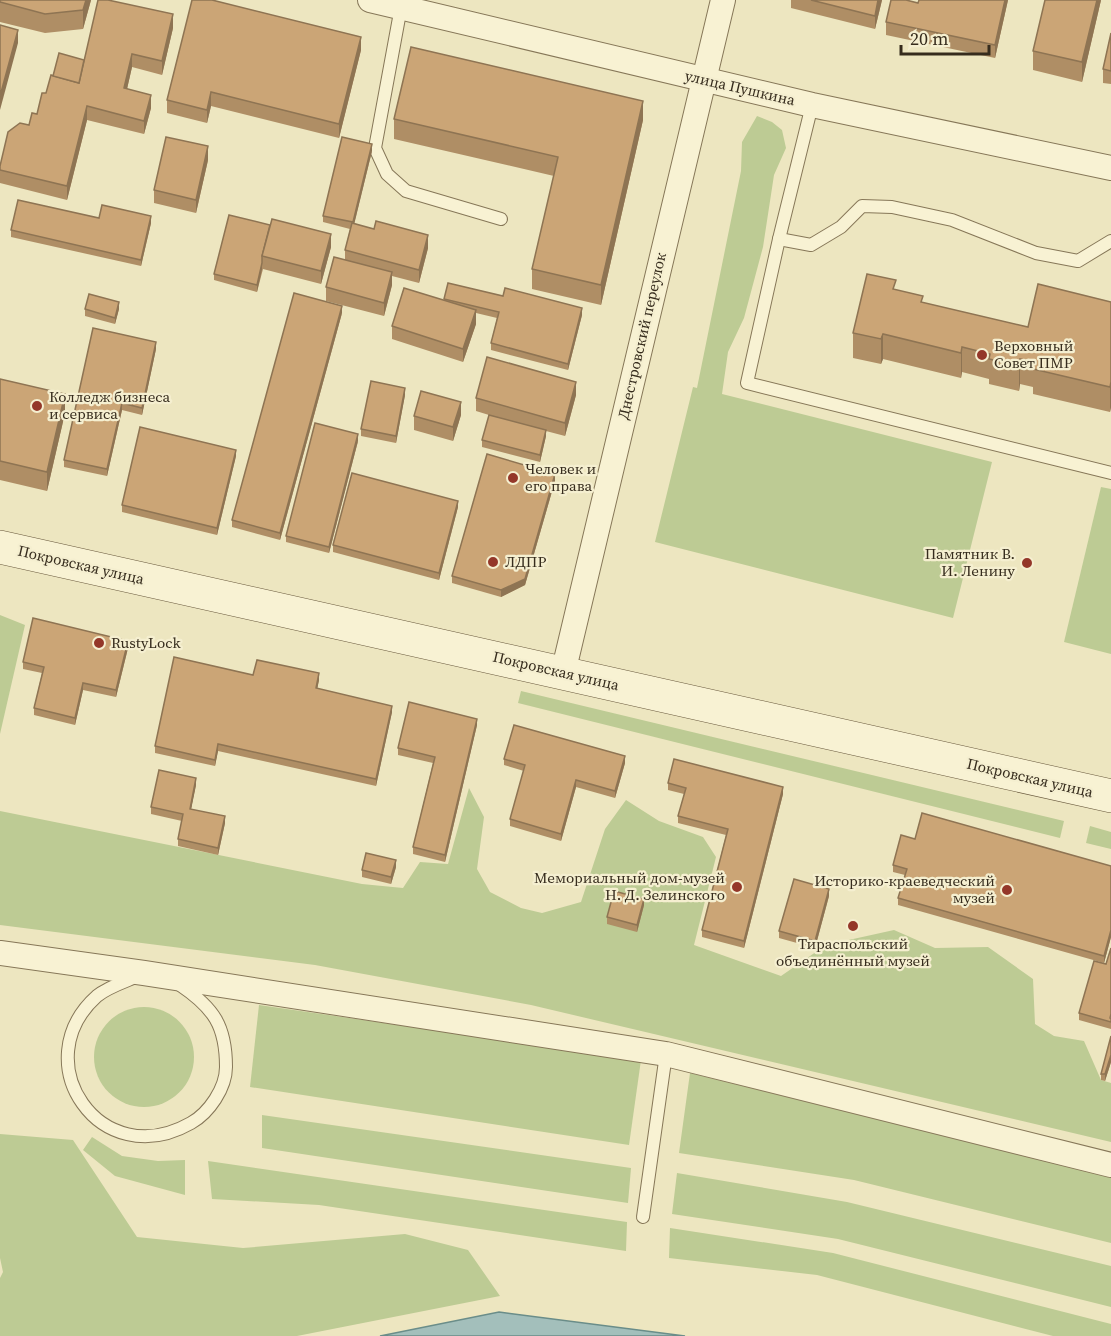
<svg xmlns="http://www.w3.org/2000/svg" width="1111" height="1336" viewBox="0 0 1111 1336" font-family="'Source Serif 4',serif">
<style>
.green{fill:#bdcb94}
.water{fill:#a3bfbb;stroke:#6a8d89;stroke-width:1.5}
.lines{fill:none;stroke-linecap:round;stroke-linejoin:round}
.lane-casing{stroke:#867758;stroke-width:14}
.street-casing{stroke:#867758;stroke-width:26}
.secondary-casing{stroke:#68583c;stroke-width:34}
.lane{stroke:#f8f2d3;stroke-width:12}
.street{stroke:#f8f2d3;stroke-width:24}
.secondary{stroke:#f8f2d3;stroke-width:33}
.wall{fill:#af8e65}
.shaded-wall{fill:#8e7453}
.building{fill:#cba576;stroke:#8e7453;stroke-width:1.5}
.poi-dot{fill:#943729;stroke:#f5efd0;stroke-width:2}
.labels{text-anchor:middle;stroke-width:4.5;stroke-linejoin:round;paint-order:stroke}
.street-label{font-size:15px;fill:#362c1d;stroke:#f5efd0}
.poi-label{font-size:15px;fill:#362c1d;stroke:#f5efd0;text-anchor:start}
</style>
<rect width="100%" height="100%" fill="#ede6c0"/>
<g class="green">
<polygon points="757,116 772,122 782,130 786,148 774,175 763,247 744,318 728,352 722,394 992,462 953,618 655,542 693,387 697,388 741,171 742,142"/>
<polygon points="1101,487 1111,489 1111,654 1064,642"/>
<polygon points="0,615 25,625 0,734"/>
<polygon points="521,691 1064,821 1060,838 518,703"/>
<polygon points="469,788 484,817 477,869 490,892 521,908 542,913 581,902 605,829 626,800 659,821 703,837 716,857 694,945 781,976 826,945 894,930 935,948 988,947 1033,979 1035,1024 1054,1036 1084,1041 1101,1080 1111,1083 1111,1142 531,1005 315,965 0,925 0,811 362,884 403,888 420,862 448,864"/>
<polygon points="1090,826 1111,832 1111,849 1086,843"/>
<polygon points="259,1005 641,1060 629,1145 250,1087"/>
<circle cx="144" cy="1057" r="50"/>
<polygon points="690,1073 1111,1177 1111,1243 854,1180 679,1153"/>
<polygon points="262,1115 631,1168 628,1203 262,1148"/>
<polygon points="0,1134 73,1140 137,1237 243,1248 405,1234 468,1250 500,1296 297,1336 0,1336 0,1278 3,1272 0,1258"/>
<polygon points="92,1137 122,1156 158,1161 185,1160 185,1195 115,1176 83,1150"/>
<polygon points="208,1161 627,1222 626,1251 319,1205 212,1199"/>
<polygon points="677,1173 847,1202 1111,1266 1111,1307 838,1239 672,1214"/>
<polygon points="670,1228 833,1253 1111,1324 1111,1336 1053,1336 817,1275 669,1258"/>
</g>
<polygon class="water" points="499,1312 685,1336 380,1336"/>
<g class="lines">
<g class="lane-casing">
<g id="lane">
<polyline points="401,7 375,148 387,174 406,191 501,219"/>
<polyline points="812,105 779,239 747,383 1111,473"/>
<polyline points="779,239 811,245 841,227 862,206 892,207 952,220 1036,253 1078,261 1111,241"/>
<path d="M138,976C124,982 108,987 97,996C24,1061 100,1175 191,1123C209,1113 226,1088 226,1067C226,1026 214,1008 180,985"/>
<polyline points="643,1217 666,1054"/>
</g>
</g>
<g class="street-casing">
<g id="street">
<polyline points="370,0 812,105 1111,168"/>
<polyline points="563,673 723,0"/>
<polyline points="0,953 144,973 666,1054 1111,1165"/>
</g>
</g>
<g class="secondary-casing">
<polyline id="secondary" points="0,547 1111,796"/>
</g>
<use href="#lane" class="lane"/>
<use href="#street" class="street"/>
<use href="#secondary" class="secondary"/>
</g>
<g class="wall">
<polygon points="0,0 91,0 83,29 45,33 0,22"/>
<polygon points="791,0 882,0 875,29 791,8"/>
<polygon points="1008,0 995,58 886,35 886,22 918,3"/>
<polygon points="1101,0 1082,82 1033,70 1033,51"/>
<polygon points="173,28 162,75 132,67 127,89 151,108 144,134 87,120 67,200 0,183 0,166 37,114 53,76 84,60"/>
<polygon points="1111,33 1111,84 1103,83 1103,69"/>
<polygon points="361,50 339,138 211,106 207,123 167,113 167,100"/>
<polygon points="394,119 643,120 601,305 532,289 532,269 554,176 394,139"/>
<polygon points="372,151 354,224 374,229 428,248 419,283 392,276 392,285 384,316 326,301 326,287 345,259 345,250 350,229 323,222 323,216"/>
<polygon points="208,160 196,213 154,203 154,190"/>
<polygon points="229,215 331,247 321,284 263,269 257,292 214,280 214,274"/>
<polygon points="99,218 151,223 141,266 11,237 11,230"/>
<polygon points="448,283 582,315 568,370 491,350 491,343 497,318 476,313 476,324 463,362 392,339 392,326 444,300"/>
<polygon points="896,290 923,303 1028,327 1111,302 1111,407 1110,412 1033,394 1033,387 1020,384 1019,391 989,384 989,379 962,372 961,378 883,359 881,364 853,358 853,333"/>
<polygon points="85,309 119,309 115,324 85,316"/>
<polygon points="342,313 280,540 232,527 232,520"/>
<polygon points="156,349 142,415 122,410 107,476 64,467 64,460"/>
<polygon points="0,379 65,413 47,491 0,480"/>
<polygon points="405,395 396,443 361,436 361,429"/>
<polygon points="576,395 565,436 546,431 546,436 540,462 482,447 482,440 489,415 476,411 476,398"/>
<polygon points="461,415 453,441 414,430 414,416"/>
<polygon points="358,441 329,553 286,542 286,536"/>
<polygon points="236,456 217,535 122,512 122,505"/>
<polygon points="555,481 525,585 501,597 452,583 452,576"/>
<polygon points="458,507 439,580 333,552 333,545"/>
<polygon points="128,648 116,697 83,690 75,725 34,715 34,708 42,673 23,669 23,662"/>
<polygon points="253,675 319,680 317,689 392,712 376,786 218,751 215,766 155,753 155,746"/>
<polygon points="477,725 445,862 413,854 413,847 433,763 398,755 398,748"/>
<polygon points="504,759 625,763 615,798 576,787 561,841 510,826 510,819 524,771 504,765"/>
<polygon points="668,783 783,794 744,948 702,937 702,930 726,835 678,823 678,816 684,794 668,790"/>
<polygon points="196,785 191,809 225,823 218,855 178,846 178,839 182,821 151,814 151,807"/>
<polygon points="915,839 1111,866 1111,937 1104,963 898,905 898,898 905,875 893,872 893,865"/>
<polygon points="396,867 391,884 362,877 362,870"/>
<polygon points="829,896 815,948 779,938 779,931"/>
<polygon points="644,905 637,932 607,924 607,917"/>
<polygon points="1111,948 1111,1029 1079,1020 1079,1013 1106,964"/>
<polygon points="1111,1036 1111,1062 1105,1081 1101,1080 1101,1074"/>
</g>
<g class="shaded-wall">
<polygon points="86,0 91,0 83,29 83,10"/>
<polygon points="878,0 882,0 875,29 875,16"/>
<polygon points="1005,0 1008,0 995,58 995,45"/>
<polygon points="1097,0 1101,0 1082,82 1082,62"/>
<polygon points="173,14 173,28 162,75 162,61"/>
<polygon points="18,30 18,43 0,110 0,96"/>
<polygon points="361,37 361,50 339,138 339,124"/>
<polygon points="132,54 132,67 124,102 124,88"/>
<polygon points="211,92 211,106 207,123 207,110"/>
<polygon points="151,95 151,108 144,134 144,121"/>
<polygon points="643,101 643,120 601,305 601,285"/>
<polygon points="87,106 87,120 67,200 67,186"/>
<polygon points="372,144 372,151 353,229 353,222"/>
<polygon points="208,146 208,160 196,213 196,200"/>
<polygon points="151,216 151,223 141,266 141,260"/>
<polygon points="331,234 331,247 321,284 321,271"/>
<polygon points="428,235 428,248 419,283 419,270"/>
<polygon points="262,263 262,269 257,292 257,285"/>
<polygon points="392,272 392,285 384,316 384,303"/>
<polygon points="119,302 119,309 115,324 115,318"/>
<polygon points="342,306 342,313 280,540 280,533"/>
<polygon points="582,308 582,315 568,370 568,364"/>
<polygon points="476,310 476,324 463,362 463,349"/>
<polygon points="883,334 883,359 881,364 881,339"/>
<polygon points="156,342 156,349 142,415 142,408"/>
<polygon points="962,347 962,372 961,378 961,353"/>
<polygon points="1020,359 1020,384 1019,391 1019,366"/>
<polygon points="576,382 576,395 565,436 565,423"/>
<polygon points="1111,382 1111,407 1110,412 1110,387"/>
<polygon points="405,388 405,395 396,443 396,436"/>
<polygon points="65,394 65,413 47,491 47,472"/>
<polygon points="461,402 461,415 453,441 453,427"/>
<polygon points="122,403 122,410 107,476 107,469"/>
<polygon points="546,430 546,436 540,462 540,455"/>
<polygon points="358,434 358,441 329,553 329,547"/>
<polygon points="236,450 236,456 217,535 217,528"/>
<polygon points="555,474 555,481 525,585 501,597 501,590"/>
<polygon points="458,501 458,507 439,580 439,573"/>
<polygon points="128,641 128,648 116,697 116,690"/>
<polygon points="319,673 319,680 316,695 316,688"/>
<polygon points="83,683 83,690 75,725 75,718"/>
<polygon points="392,706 392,712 376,786 376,779"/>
<polygon points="477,719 477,725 445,862 445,855"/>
<polygon points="218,744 218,751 215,766 215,760"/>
<polygon points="625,756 625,763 615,798 615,791"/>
<polygon points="196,778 196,785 190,815 190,809"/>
<polygon points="576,780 576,787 561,841 561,834"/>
<polygon points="783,787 783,794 744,948 744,941"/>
<polygon points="225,816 225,823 218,855 218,848"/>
<polygon points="396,860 396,867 391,884 391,877"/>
<polygon points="829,889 829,896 815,948 815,941"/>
<polygon points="644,899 644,905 637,932 637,925"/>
<polygon points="1111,930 1111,937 1104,963 1104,956"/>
<polygon points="1111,1055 1111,1062 1105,1081 1105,1074"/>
</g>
<g class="building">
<polygon points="0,0 86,0 83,10 45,14 0,2"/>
<polygon points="98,0 108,0 173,14 162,61 132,54 124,88 151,95 144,121 87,106 67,186 0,170 0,166 8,132 20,123 29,125 32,113 37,114 42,93 46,93 51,75 79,83"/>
<polygon points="192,0 212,0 361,37 339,124 211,92 207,110 167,100"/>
<polygon points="811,0 878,0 875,16"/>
<polygon points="891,0 906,0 918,3 919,0 1005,0 995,45 886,22"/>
<polygon points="1045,0 1097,0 1082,62 1033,51"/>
<polygon points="0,25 18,30 0,96"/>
<polygon points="1111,33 1111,71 1103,69"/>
<polygon points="411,47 643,101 601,285 532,269 558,157 394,119"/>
<polygon points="59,53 84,60 79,83 53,76"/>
<polygon points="166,137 208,146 196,200 154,190"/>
<polygon points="342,137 372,144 353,222 323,216"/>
<polygon points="18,200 99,218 102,205 151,216 141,260 11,230"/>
<polygon points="229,215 270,225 262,256 262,263 257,285 214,274"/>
<polygon points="272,219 331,234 321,271 262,256"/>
<polygon points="376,221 428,235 419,270 345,250 352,223 374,229"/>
<polygon points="334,257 392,272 384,303 326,287"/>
<polygon points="867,274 896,280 893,289 923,296 921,302 1028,327 1038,284 1111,302 1111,382 1110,387 1033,369 1034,362 1020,359 1019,366 989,359 990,354 962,347 961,353 883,334 881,339 853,333"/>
<polygon points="448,283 503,296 505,288 582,308 568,364 491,343 499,312 444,299"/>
<polygon points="404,288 476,310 463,349 392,326"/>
<polygon points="294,293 342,306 280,533 232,520"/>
<polygon points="89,294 119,302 115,318 85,309"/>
<polygon points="93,328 156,342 142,408 122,403 107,469 64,460"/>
<polygon points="487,357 576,382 565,423 476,398"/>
<polygon points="0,379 65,394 47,472 0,461"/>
<polygon points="371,381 405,388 396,436 361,429"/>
<polygon points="421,391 461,402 453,427 414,416"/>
<polygon points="489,415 546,430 540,455 482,440"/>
<polygon points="315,423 358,434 329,547 286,536"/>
<polygon points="140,427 236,450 217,528 122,505"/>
<polygon points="487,454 555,474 525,579 501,590 452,576"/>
<polygon points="352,473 458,501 439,573 333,545"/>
<polygon points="33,618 128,641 116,690 83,683 75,718 34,708 44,667 23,662"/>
<polygon points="174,657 253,675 257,660 319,673 316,688 392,706 376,779 218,744 215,760 155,746"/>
<polygon points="409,702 477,719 445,855 413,847 435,757 398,748"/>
<polygon points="514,725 625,756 615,791 576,780 561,834 510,819 525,765 504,759"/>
<polygon points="674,759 783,787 744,941 702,930 728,829 678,816 686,788 668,783"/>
<polygon points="159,770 196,778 190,809 225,816 218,848 178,839 183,814 151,807"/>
<polygon points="922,813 1111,866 1111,930 1104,956 898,898 907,869 893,865 901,835 915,839"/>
<polygon points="366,853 396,860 391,877 362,870"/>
<polygon points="794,879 829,889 815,941 779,931"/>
<polygon points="614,891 644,899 637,925 607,917"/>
<polygon points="1111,948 1111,1014 1110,1018 1111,1019 1111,1022 1079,1013 1094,961 1106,964"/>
<polygon points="1111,1036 1111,1055 1105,1074 1101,1074"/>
</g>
<g class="poi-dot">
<circle cx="982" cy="355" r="6"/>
<circle cx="37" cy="406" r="6"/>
<circle cx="513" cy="478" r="6"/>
<circle cx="493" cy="562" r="6"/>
<circle cx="1027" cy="563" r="6"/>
<circle cx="99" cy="643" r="6"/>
<circle cx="737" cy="887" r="6"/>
<circle cx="1007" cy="890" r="6"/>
<circle cx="853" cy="926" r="6"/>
</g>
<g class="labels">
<g class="street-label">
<text transform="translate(740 88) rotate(13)" y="5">улица Пушкина</text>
<text transform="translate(642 336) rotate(-77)" y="5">Днестровский переулок</text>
<text transform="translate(81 565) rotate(13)" y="5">Покровская улица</text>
<text transform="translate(556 671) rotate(13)" y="5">Покровская улица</text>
<text transform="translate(1030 778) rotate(13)" y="5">Покровская улица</text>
</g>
<g class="poi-label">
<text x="994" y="351">Верховный<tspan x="994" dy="17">Совет ПМР</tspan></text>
<text x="49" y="402">Колледж бизнеса<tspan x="49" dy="17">и сервиса</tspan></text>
<text x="525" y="474">Человек и<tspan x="525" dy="17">его права</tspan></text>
<text x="1015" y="559" text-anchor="end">Памятник В.<tspan x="1015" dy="17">И. Ленину</tspan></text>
<text x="505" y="567">ЛДПР</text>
<text x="111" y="648">RustyLock</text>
<text x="725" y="883" text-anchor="end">Мемориальный дом-музей<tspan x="725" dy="17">Н. Д. Зелинского</tspan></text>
<text x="995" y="886" text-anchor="end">Историко-краеведческий<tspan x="995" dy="17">музей</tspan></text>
<text x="853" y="949" text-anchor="middle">Тираспольский<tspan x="853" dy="17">объединённый музей</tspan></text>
</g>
</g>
<path d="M901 45v9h88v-9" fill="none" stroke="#362c1d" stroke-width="3"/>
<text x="910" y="45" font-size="18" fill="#362c1d" stroke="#f5efd0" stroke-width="4.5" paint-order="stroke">20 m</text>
</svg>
